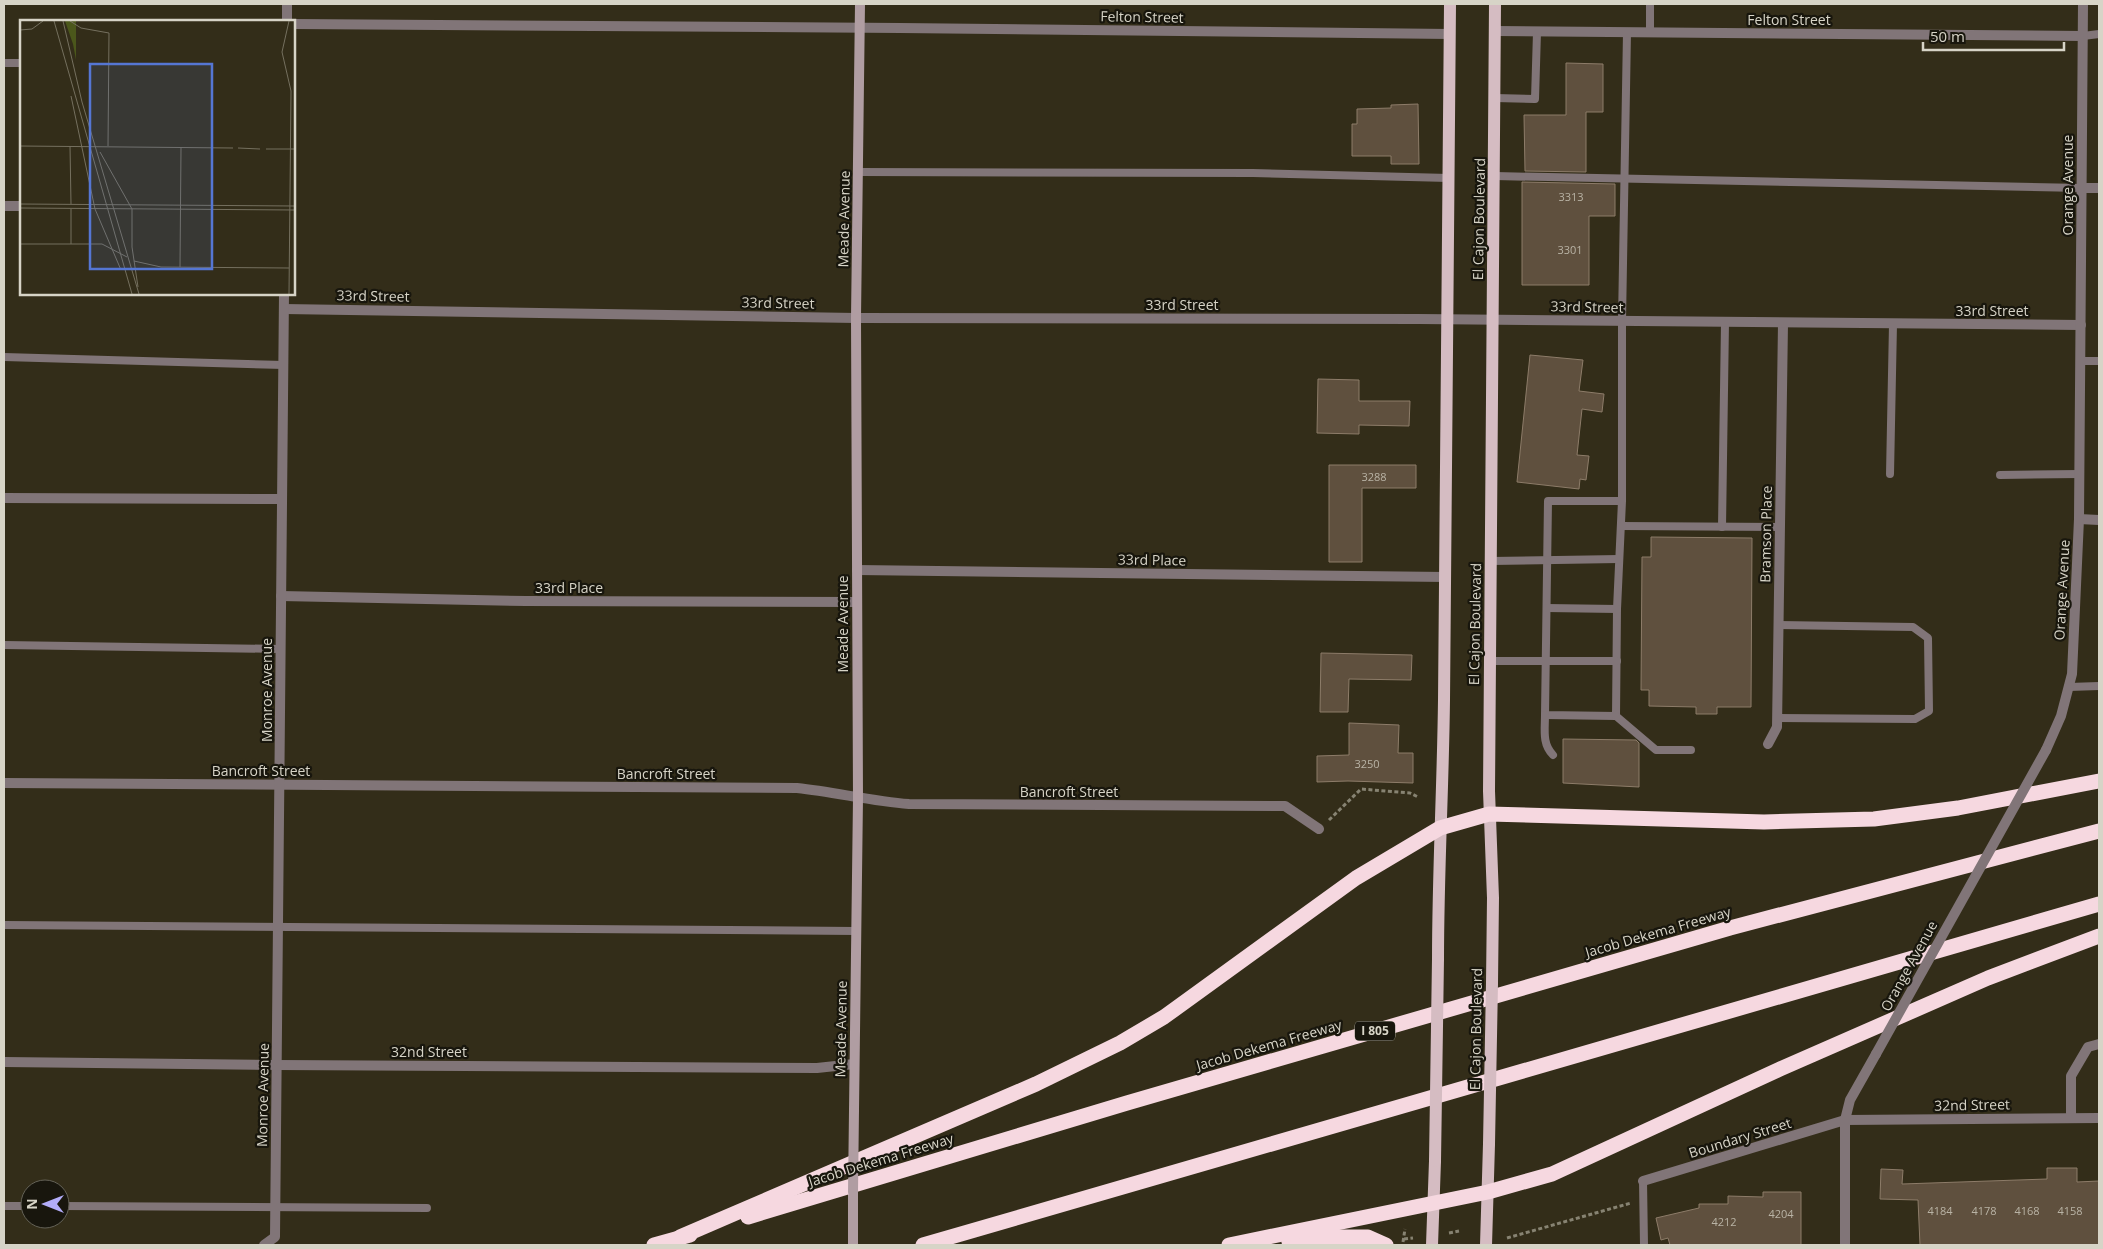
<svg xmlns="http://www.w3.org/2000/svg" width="2103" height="1249" viewBox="0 0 2103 1249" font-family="'Open Sans',sans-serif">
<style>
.building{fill:#5f503e;stroke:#8d7c69}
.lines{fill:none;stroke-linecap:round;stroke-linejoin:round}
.path{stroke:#878372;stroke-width:3;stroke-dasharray:4 2.5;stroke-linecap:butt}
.service{stroke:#817578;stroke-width:8}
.minor{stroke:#817578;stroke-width:10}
.tertiary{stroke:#817578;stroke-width:10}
.secondary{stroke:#b09da2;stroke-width:10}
.primary{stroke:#d5bcc2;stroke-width:12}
.motorway{stroke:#f6d8e0;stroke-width:15}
.tertiary-bridge{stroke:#817578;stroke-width:10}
.secondary-bridge{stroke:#b09da2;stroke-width:10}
.primary-bridge{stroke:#d5bcc2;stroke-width:12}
.labels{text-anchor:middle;stroke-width:4.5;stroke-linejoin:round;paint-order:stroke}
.number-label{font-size:11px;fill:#b9b3a5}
.shield{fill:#18160d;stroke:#9e9b8f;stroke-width:1}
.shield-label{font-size:12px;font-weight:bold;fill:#d7d4c7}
.street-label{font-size:14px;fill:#d7d4c7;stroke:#18160d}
.inset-road{fill:none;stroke:#75705f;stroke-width:1}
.view{fill:#5576d3;fill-opacity:0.15;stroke:#5576d3;stroke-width:2.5}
.inset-edge{fill:none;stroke:#d7d4c7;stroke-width:2.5}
</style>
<rect width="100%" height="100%" fill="#332d19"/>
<g class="building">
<polygon points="1566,63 1603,64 1603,112 1586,112 1586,172 1525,171 1524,115 1566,115"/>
<polygon points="1418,104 1419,164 1391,164 1391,156 1352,156 1352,124 1357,124 1357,109 1391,108 1391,105"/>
<polygon points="1522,182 1615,184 1615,216 1589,216 1589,285 1522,285"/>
<polygon points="1530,355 1583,360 1579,391 1604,394 1602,412 1582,409 1577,455 1589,456 1586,480 1580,479 1579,489 1517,482"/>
<polygon points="1318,379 1359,380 1359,401 1410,401 1409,426 1359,425 1359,434 1317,433"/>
<polygon points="1329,465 1416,465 1416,488 1362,488 1362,562 1329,562"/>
<polygon points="1651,537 1752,538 1751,707 1717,707 1717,714 1696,714 1696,707 1649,706 1649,690 1641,690 1642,557 1651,557"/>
<polygon points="1321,653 1412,655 1411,680 1349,679 1348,712 1320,712"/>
<polygon points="1349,723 1399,725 1398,753 1413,753 1413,783 1348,781 1317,782 1317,756 1349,755"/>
<polygon points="1563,739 1636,740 1639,743 1639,787 1563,783"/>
<polygon points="2047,1168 2077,1168 2077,1182 2099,1181 2099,1245 1920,1245 1918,1200 1880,1199 1881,1169 1903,1170 1902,1184 2047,1179"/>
<polygon points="1763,1192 1801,1192 1801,1245 1670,1245 1668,1238 1661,1240 1656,1218 1699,1208 1699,1204 1728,1204 1728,1196 1763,1197"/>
</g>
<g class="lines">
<g class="path">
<polyline points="1329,820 1361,789 1410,793 1418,797"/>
<polyline points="1449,1233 1459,1231"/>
<polyline points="1507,1238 1631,1203"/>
<polyline points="1404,1239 1413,1238"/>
<polyline points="1403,1242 1405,1229"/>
</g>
<g class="service">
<polyline points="1650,4 1650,33"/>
<polyline points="2083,36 2099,34"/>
<polyline points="4,63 21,63"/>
<polyline points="1495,98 1535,99 1537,32"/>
<polyline points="859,172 1253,173 1449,178"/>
<polyline points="1495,176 2082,188"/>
<polyline points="4,357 284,365"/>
<polyline points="2081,361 2099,361"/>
<polyline points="1890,474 1893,324"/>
<polyline points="2000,475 2080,474"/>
<polyline points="1622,501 1548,501 1545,715 1616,716 1617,609 1622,501 1622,321 1627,32"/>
<polyline points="1621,526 1780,527"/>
<polyline points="1722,527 1725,322"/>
<polyline points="1491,561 1619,559"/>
<polyline points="1547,608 1617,609"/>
<polyline points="4,645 281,649"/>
<polyline points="1490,661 1617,661"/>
<polyline points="2069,687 2099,686"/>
<path d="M1545,715C1545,730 1542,744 1553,755"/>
<polyline points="1616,716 1656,750 1691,750"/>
<polyline points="1777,718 1915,719 1929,711 1928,638 1913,627 1779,625"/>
<polyline points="4,925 856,931"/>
<polyline points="1643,1181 1644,1245"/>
<polyline points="4,1206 30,1206"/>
<polyline points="60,1206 427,1208"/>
</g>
<g class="minor">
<polyline points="287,21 287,4"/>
<polyline points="294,24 900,28 1450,34"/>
<polyline points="1495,31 2083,36"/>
<polyline points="2082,188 2099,188"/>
<polyline points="4,206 21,206"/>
<polyline points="284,309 856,318"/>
<polyline points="4,498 282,499"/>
<polyline points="2079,519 2099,520"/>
<polyline points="857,570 1446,577"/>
<polyline points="281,596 526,601 856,602"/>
<polyline points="1768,744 1777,727 1783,323"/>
<path d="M4,783L797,788C835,792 871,801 909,804L1285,806L1319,829"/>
<polyline points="2071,1118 2071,1076 2088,1047 2099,1044"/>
<polyline points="1643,1181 1845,1120 2099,1118"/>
<polyline points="264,1245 275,1237 284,294"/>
</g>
<g class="tertiary">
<polyline points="856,318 1419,319 2081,325"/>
<polyline points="2046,750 2061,716 2072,674 2079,519 2083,4"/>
<polyline points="4,1062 277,1065 817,1068 854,1064"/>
<polyline points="1845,1245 1845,1120 1850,1100 1876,1054"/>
</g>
<g class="secondary">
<polyline points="854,1110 858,798 856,318 860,4"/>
<polyline points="853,1245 853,1192"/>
</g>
<g class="primary">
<path d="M1438,959C1438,873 1443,787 1444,700C1447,468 1449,236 1450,4"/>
<polyline points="1492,983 1493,898 1489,791 1495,4"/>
<polyline points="1432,1245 1435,1161"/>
<polyline points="1486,1245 1489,1144"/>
</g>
<g class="motorway">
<polyline points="748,1217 1127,1103 1730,928 2099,831"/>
<polyline points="680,1237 1036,1084 1120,1043 1164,1017 1356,878 1440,828 1489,814 1764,822 1874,819 1958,808 2099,781"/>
<polyline points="1289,1242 1341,1237 1368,1237 1386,1245"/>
<polyline points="654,1245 690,1235"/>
<polyline points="923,1245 2099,904"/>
<polyline points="1229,1245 1488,1192 1552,1174 1780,1069 1988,978 2099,936"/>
</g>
<polyline class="tertiary-bridge" points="1876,1054 2046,750"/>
<polyline class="secondary-bridge" points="853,1192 854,1110"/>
<g class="primary-bridge">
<polyline points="1489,1144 1492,983"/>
<polyline points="1435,1161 1438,959"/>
</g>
</g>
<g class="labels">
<g class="number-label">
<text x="1571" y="201">3313</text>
<text x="1570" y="254">3301</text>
<text x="1374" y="481">3288</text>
<text x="1367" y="768">3250</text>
<text x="1940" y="1215">4184</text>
<text x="1984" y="1215">4178</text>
<text x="2027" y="1215">4168</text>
<text x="2070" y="1215">4158</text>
<text x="1781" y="1218">4204</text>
<text x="1724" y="1226">4212</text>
</g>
<rect class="shield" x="1355" y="1021.5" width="40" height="19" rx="4"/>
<g class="shield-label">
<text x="1375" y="1035">I 805</text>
</g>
<g class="street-label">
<text transform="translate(1142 17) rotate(1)" y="5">Felton Street</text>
<text x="1789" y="25">Felton Street</text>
<text transform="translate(2068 185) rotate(-90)" y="5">Orange Avenue</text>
<text transform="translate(844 219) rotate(-89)" y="5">Meade Avenue</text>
<text transform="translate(1479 219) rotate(-89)" y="5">El Cajon Boulevard</text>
<text transform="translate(373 296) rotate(1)" y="5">33rd Street</text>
<text transform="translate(778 303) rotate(1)" y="5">33rd Street</text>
<text x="1182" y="310">33rd Street</text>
<text transform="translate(1587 307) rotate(1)" y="5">33rd Street</text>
<text x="1992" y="316">33rd Street</text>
<text transform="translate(1766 534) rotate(-89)" y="5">Bramson Place</text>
<text transform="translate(1152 560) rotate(1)" y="5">33rd Place</text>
<text x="569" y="593">33rd Place</text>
<text transform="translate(2062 590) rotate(-87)" y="5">Orange Avenue</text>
<text transform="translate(843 624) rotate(-90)" y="5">Meade Avenue</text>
<text transform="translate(1475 624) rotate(-89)" y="5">El Cajon Boulevard</text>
<text transform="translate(267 690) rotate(-90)" y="5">Monroe Avenue</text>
<text x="261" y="776">Bancroft Street</text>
<text x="666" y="779">Bancroft Street</text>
<text x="1069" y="797">Bancroft Street</text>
<text transform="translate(1658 932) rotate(-16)" y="5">Jacob Dekema Freeway</text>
<text transform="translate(1909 966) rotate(-61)" y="5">Orange Avenue</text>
<text transform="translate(841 1029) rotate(-89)" y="5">Meade Avenue</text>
<text transform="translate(1476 1029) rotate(-89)" y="5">El Cajon Boulevard</text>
<text transform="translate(1269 1045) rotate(-16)" y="5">Jacob Dekema Freeway</text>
<text x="429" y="1057">32nd Street</text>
<text transform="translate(263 1095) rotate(-89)" y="5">Monroe Avenue</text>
<text transform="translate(1972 1105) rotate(-1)" y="5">32nd Street</text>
<text transform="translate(1740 1138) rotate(-17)" y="5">Boundary Street</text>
<text transform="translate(881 1160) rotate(-17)" y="5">Jacob Dekema Freeway</text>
</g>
</g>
<g transform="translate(20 20)">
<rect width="275" height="275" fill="#332d19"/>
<path d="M45,1H56V40L53,24Z" fill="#4b571b"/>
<path class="inset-road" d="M34,1L112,274M43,1L62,82L119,274M50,1L61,8L89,13M0,10L12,9L23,1M51,76L75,189L101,250M0,126L213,128M50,126L51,184M88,126L89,13M218,128L240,129M246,129H275M80,132L112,189V227L118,267M0,184L275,186M0,188L275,190M51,189V224M0,224H82L107,237M114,241L141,247L269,248M160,247L161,128M269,274L271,71L262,32L269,1"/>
<path class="view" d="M70,44H192V249H70Z"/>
<rect width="275" height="275" class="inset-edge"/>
</g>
<rect width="2103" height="1249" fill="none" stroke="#d7d4c7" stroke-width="10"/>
<g transform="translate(45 1204) rotate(270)"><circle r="24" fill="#18160d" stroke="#646257"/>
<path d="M0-4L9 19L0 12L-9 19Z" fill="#b3adf9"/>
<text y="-8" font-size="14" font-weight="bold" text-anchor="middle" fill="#d7d4c7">N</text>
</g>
<path d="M1923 42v8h141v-8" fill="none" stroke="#d7d4c7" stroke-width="2.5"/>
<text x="1930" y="42" font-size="15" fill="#d7d4c7" stroke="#18160d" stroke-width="4" paint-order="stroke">50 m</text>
</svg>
